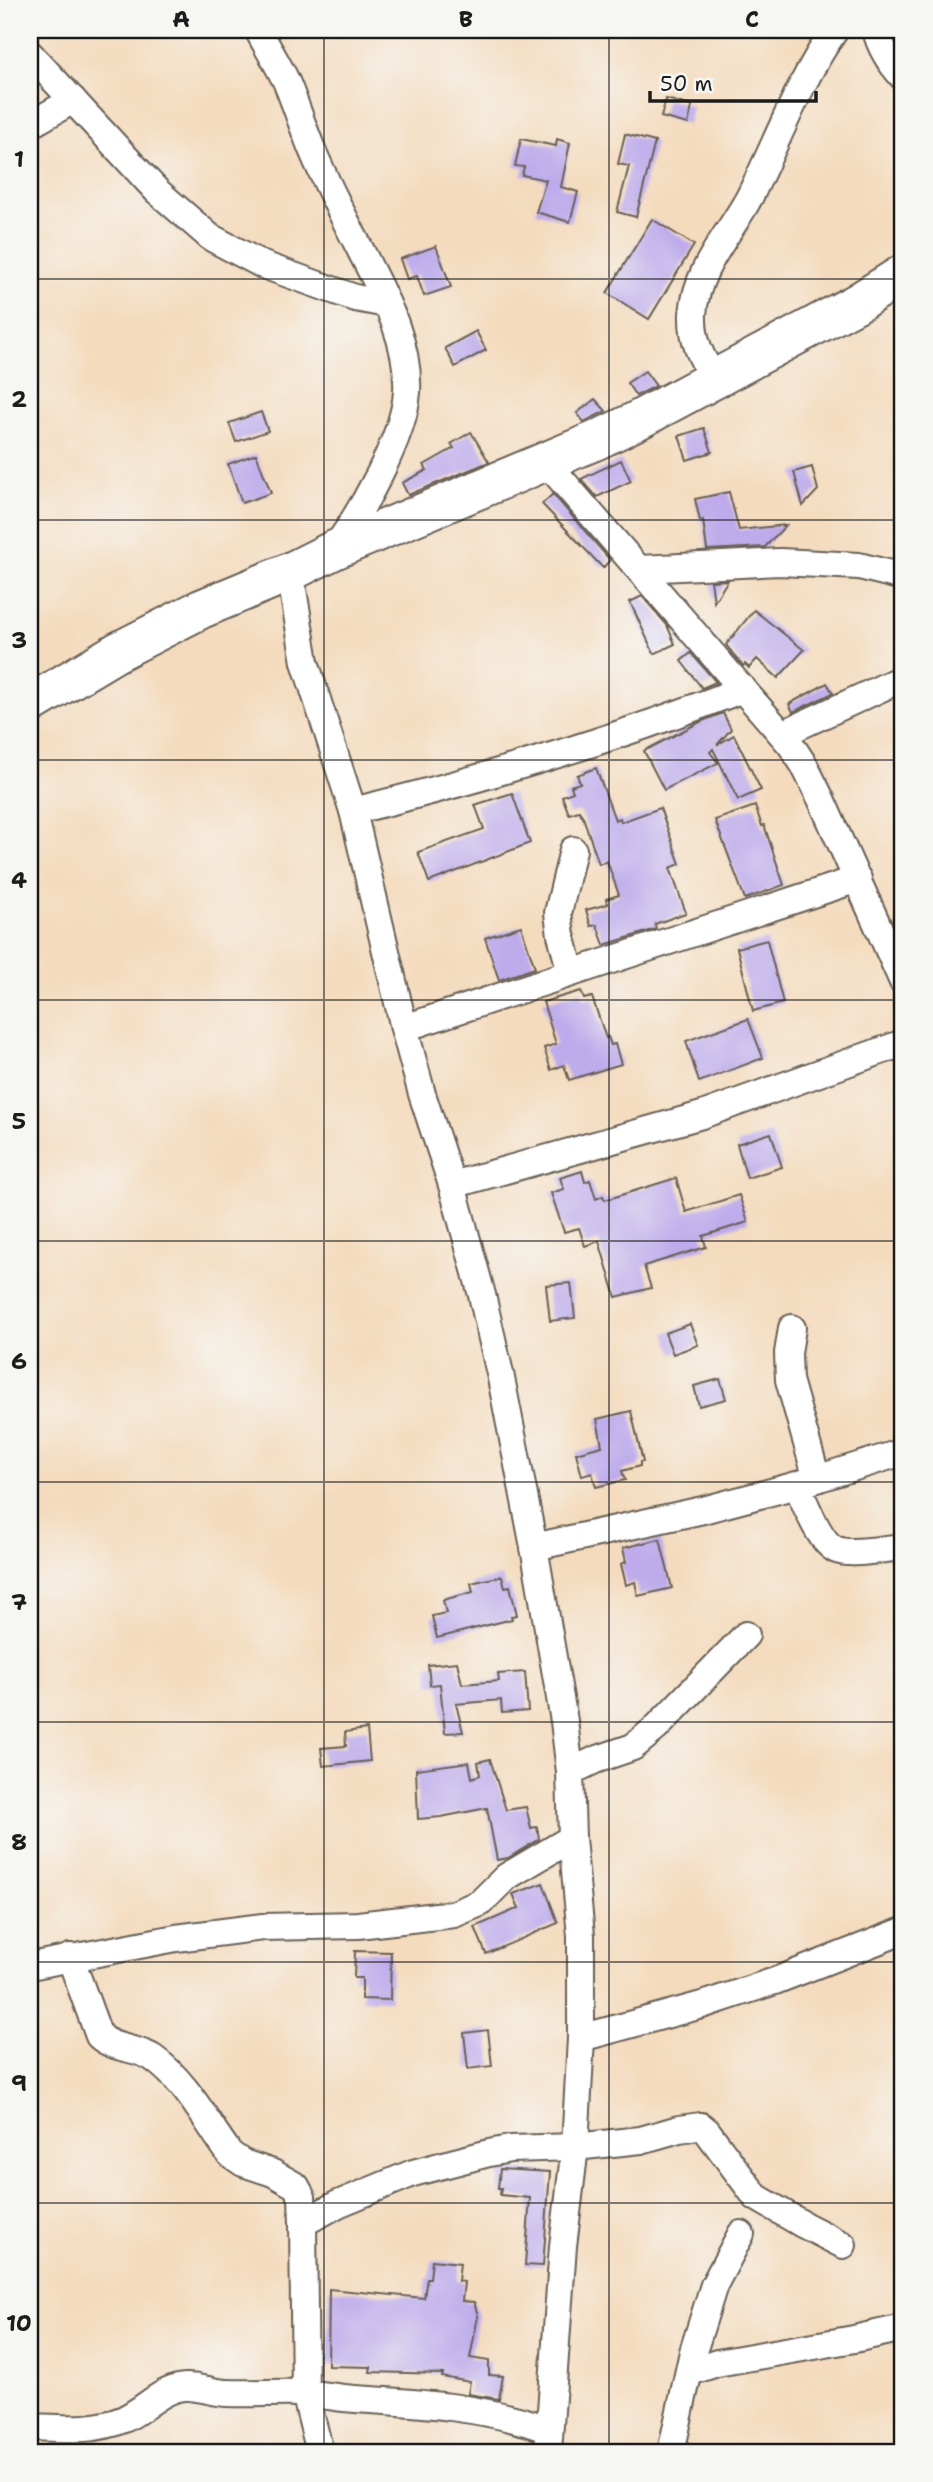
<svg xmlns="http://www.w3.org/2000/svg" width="933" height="2482" viewBox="0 0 933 2482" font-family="'Shantell Sans',sans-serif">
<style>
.building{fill:#bdabeb}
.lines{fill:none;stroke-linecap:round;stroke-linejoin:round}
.street-casing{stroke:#685f55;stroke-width:30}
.secondary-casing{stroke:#685f55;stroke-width:42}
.street{stroke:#fff;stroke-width:26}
.secondary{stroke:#fff;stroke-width:38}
.grid{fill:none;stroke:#1c1c1c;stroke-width:2;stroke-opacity:0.55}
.neatline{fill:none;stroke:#1c1c1c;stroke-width:2.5}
.grid-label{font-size:23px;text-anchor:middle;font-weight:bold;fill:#1c1c1c}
</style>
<rect width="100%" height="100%" fill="#f6f6f2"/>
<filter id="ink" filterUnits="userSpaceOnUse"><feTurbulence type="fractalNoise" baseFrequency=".0143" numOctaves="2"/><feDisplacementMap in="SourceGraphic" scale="14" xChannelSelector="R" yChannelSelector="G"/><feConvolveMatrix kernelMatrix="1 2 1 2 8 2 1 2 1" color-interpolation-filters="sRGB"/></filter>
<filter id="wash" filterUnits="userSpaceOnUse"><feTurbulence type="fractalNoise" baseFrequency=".00686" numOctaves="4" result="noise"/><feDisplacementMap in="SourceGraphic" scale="28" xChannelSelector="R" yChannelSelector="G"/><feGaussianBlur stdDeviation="1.57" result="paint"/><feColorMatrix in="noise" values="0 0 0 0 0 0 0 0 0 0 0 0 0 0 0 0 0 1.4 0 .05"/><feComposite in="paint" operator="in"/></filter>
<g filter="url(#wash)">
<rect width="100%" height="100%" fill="#f4dbbe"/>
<g id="blocks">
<g class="building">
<polygon points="666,99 692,106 688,124 661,117"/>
<polygon points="625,134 655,142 636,217 617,212 629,166 618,164"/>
<polygon points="521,139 556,146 557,139 570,143 561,187 578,192 570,222 536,212 546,180 522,175 524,167 515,166"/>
<polygon points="652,219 694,245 649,319 607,293"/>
<polygon points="436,246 451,287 424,296 417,276 407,279 400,259"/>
<polygon points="476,331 486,350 455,367 445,348"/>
<polygon points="645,371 656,386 636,396 627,383"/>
<polygon points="595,399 606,411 584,422 577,413"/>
<polygon points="261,412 268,431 236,442 229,423"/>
<polygon points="704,428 712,452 687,460 679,436"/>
<polygon points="471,432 489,462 408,495 402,483 427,470 424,465 454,448 451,444"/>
<polygon points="256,454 271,493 242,503 228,464"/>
<polygon points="621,460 631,481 597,497 581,479"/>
<polygon points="812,467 818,490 803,506 794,472"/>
<polygon points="729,492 739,530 786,525 765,547 707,550 703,520 700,521 695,499"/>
<polygon points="553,494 610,560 603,568 542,504"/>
<polygon points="728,580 714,602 711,581"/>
<polygon points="642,596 667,625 675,644 654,654 630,602"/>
<polygon points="754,610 804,650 778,678 757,659 749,668 745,664 743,666 726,645"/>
<polygon points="691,653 716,682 702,688 681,661"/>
<polygon points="827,683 833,693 793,712 789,704"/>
<polygon points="723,713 731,729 717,745 734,735 761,790 738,800 713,749 710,752 718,763 664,790 644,751 700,722"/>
<polygon points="596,768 615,820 620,818 621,822 660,808 680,864 670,868 686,913 655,924 656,929 604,945 597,925 591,926 586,910 608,904 606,899 619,895 607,861 599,864 583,817 579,811 569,814 562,796 573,792 571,786 580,783 577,775"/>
<polygon points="512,793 530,843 429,882 418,852 484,829 475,805"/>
<polygon points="755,806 762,826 764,825 784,885 745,899 715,820"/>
<polygon points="521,926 535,968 499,980 485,938"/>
<polygon points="767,940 783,1003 753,1011 737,948"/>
<polygon points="581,991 584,999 592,997 606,1038 608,1037 611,1045 615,1044 621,1064 569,1080 564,1065 551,1070 544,1048 556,1044 543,1002"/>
<polygon points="748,1019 763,1058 699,1082 686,1041"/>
<polygon points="771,1133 782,1167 747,1178 737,1144"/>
<polygon points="582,1171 585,1182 590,1180 596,1199 603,1196 605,1200 676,1178 686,1212 739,1195 748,1222 703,1236 706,1247 644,1266 651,1288 616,1297 599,1241 585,1246 579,1228 564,1232 551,1193 564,1189 560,1178"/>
<polygon points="571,1283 575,1318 550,1321 546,1285"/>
<polygon points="690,1324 698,1345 673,1354 665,1333"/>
<polygon points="720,1379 726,1399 699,1406 694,1386"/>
<polygon points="631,1411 643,1462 640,1462 640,1466 622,1471 625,1480 596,1487 592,1473 582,1476 576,1453 602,1446 597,1419"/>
<polygon points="660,1539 672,1588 638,1596 635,1582 626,1585 621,1564 626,1562 623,1548"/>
<polygon points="502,1576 505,1587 510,1586 517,1615 511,1616 512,1619 437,1638 432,1616 446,1613 443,1600 473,1592 471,1583"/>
<polygon points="457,1662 462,1684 499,1681 498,1674 525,1672 528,1711 502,1713 501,1700 456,1704 463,1732 445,1733 440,1684 430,1685 428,1665"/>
<polygon points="367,1729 370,1761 323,1766 321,1748 346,1746 345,1732"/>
<polygon points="490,1759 506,1810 526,1807 531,1828 537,1827 539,1839 508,1858 497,1860 487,1808 441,1817 418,1819 416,1769 469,1762 472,1778 480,1775 478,1762"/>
<polygon points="543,1883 558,1923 486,1954 475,1927 519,1908 513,1894"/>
<polygon points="355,1951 391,1952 390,2000 362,1999 362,1978 354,1978"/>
<polygon points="488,2030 492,2066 468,2069 464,2033"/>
<polygon points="500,2169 550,2172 543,2266 525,2265 530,2198 500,2195 501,2188 498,2188"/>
<polygon points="432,2260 460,2263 458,2281 464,2282 462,2301 474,2302 478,2316 470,2358 489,2361 489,2375 503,2376 499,2399 468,2394 470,2382 442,2377 443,2374 370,2372 371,2367 328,2366 329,2289 424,2298 427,2278 430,2278"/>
</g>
</g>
</g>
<g filter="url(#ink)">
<use href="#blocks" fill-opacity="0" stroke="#685f55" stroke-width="2"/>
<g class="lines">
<g class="street-casing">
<g id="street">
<path d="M258,30C267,47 278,64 286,81C297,107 305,135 317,161C330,190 344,218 359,247C381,291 410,340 407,392C404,438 361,512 334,550"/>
<path d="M876,30C880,47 891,64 903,77"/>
<polyline points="30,54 157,191 210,237 263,265 355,298 387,304"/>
<polyline points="30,125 73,100"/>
<path d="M714,378C701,358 692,340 693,314C697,266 729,236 750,196C778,140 799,81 835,30"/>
<polyline points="546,462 791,745 804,765 821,799 903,982"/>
<polyline points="640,569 780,562 859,566 903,577"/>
<polyline points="290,572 305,662 353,811 404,1028 422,1094 452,1185 482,1295 501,1378 534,1547 564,1721 570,1772 572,1838 581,1936 581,2038 575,2147 563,2246 548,2452"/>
<polyline points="782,734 903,678"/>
<path d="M353,811C487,778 614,740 743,689"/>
<polyline points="571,972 561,935 558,913 573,850"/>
<polyline points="404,1028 858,879"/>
<polyline points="452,1185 702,1115 903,1043"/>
<polyline points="792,1328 788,1353 789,1380 817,1479"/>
<path d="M797,1485C804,1501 820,1544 837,1550C853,1556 886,1548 903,1547"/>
<polyline points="534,1547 703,1510 797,1485 903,1452"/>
<polyline points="570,1772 595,1760 633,1747 656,1728 746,1635"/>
<path d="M70,1957L99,2036C114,2050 137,2047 153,2058C187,2082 206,2122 230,2154L243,2163L273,2173L296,2186L302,2197L303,2223"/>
<polyline points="30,1966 176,1938 263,1927 358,1925 454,1914 480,1903 506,1877 572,1838"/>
<polyline points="581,2038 702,2005 775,1981 903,1931"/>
<polyline points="690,2372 717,2363 854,2339 903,2328"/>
<path d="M30,2427C61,2428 95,2432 124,2419C144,2410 163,2388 185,2387C199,2386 213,2393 227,2393C252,2394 277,2392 302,2393C319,2394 337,2398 355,2399C421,2403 485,2407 548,2429"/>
<polyline points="320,2452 305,2393 303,2223 338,2204 413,2173 489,2153 510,2149 575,2147 641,2140 679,2129 701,2126 707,2131 756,2197 804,2225 843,2245"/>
<polyline points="671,2452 693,2352 714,2285 741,2234"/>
</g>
</g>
<g class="secondary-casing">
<polyline id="secondary" points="30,704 117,652 201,609 290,572 334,550 597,440 638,420 857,303 903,274"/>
</g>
<use href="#street" class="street"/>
<use href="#secondary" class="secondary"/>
</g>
</g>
<path class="grid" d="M324,30V2452M609,30V2452M30,279H903M30,520H903M30,760H903M30,1000H903M30,1241H903M30,1482H903M30,1722H903M30,1962H903M30,2203H903"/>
<rect width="933" height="2482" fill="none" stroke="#f6f6f2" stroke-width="77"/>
<path d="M650 91v10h166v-10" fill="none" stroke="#1c1c1c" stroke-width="3.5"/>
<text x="660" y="91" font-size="21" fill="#1c1c1c" stroke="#f6f6f2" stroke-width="5" paint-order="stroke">50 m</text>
<rect x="38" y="38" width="856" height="2406" class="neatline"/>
<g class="grid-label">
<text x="181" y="27">A</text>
<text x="466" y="27">B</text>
<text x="752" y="27">C</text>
<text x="19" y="167">1</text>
<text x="19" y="407">2</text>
<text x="19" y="648">3</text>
<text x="19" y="888">4</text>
<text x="19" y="1129">5</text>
<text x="19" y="1369">6</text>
<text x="19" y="1610">7</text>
<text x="19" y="1850">8</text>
<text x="19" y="2091">9</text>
<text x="19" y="2331">10</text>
</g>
</svg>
